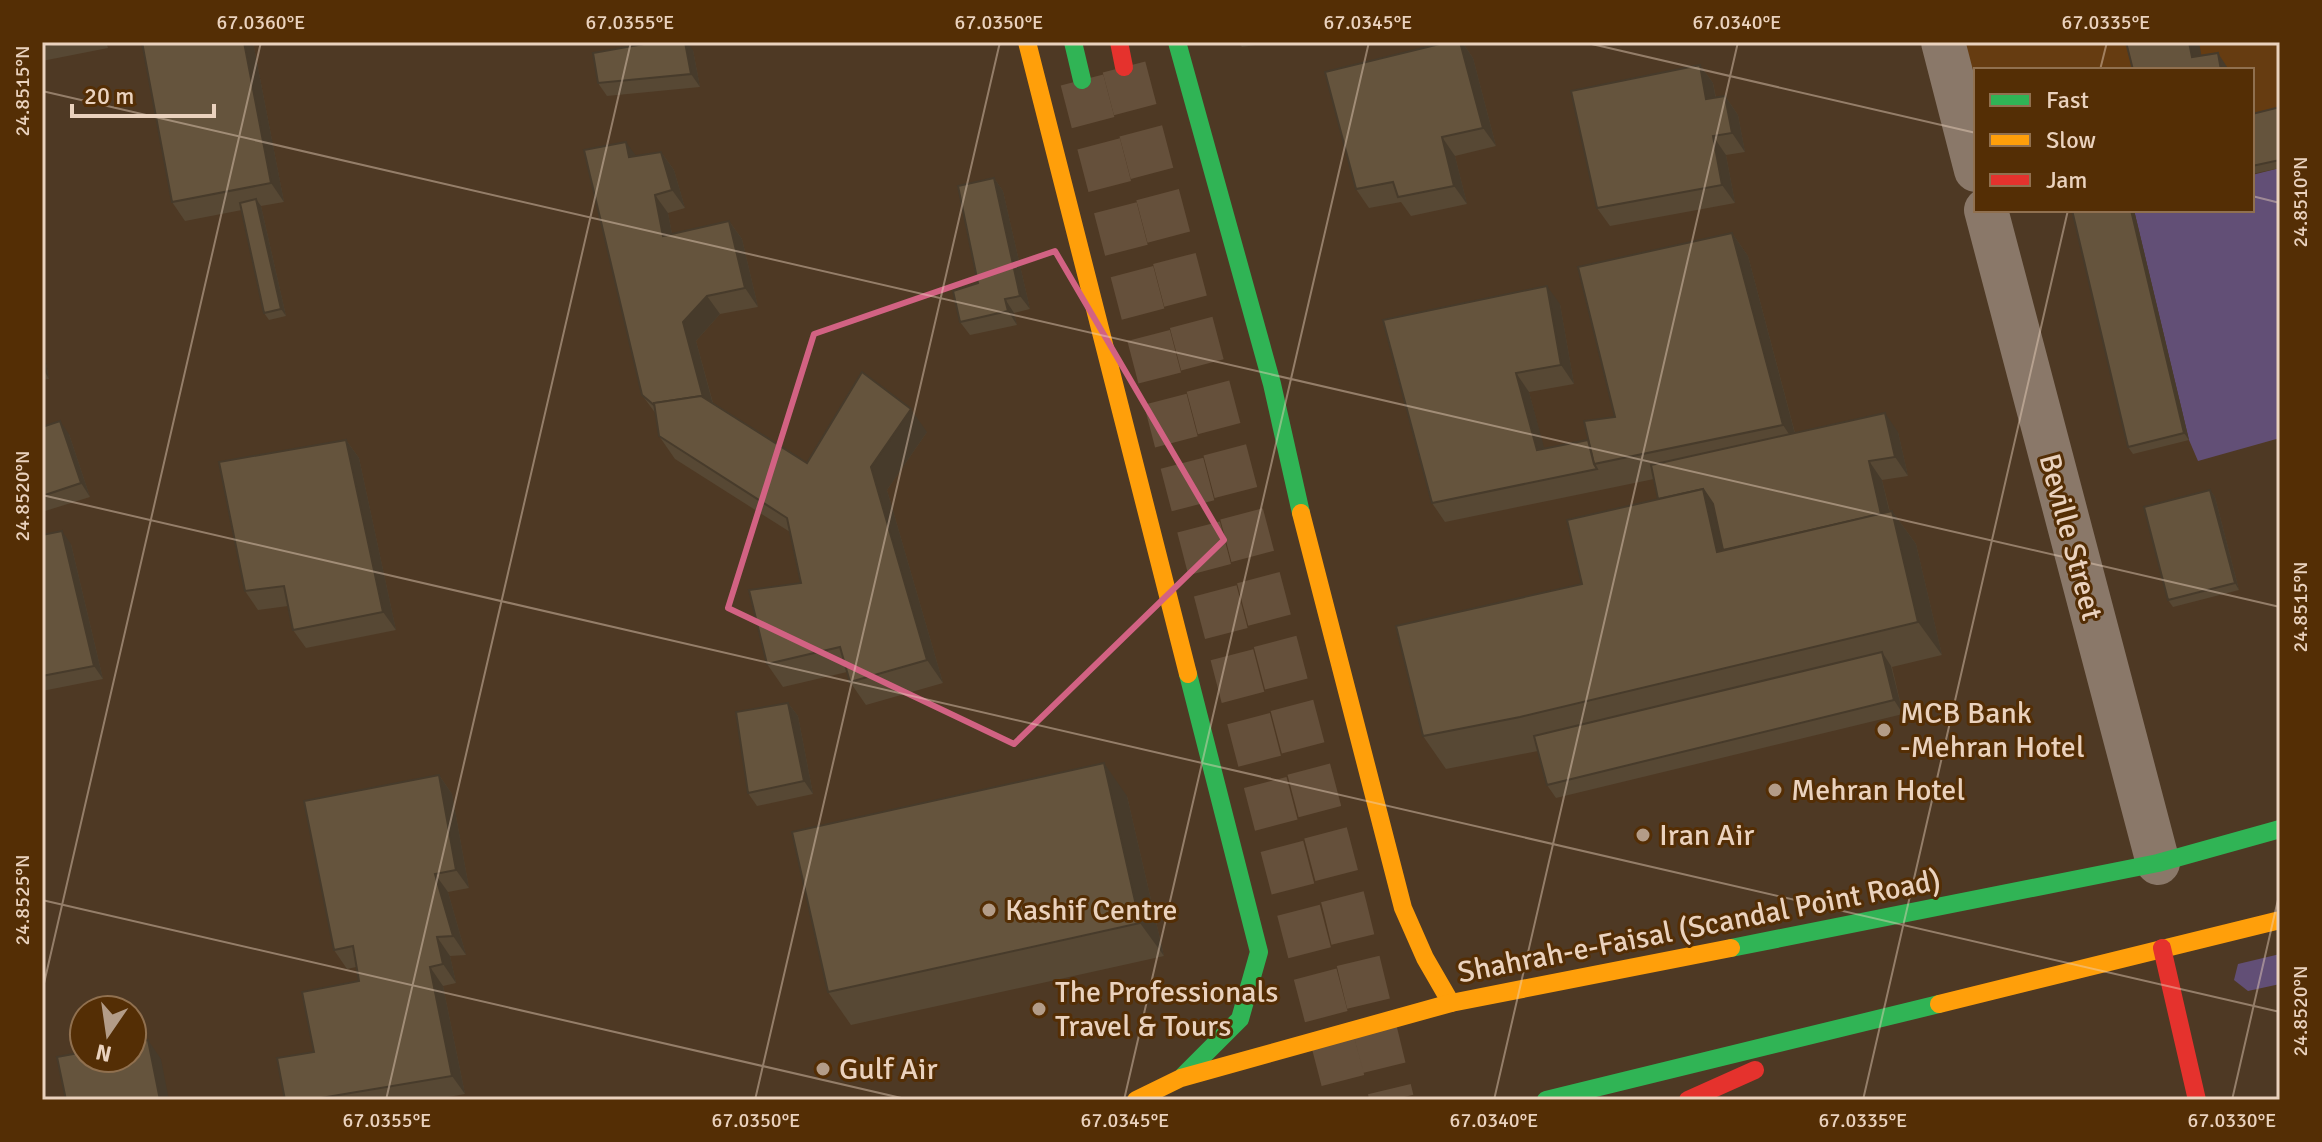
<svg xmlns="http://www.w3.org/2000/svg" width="2322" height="1142" viewBox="0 0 2322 1142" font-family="Signika,sans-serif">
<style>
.built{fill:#663c11}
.green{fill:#624f76}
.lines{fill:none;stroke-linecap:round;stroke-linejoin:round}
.secondary-tunnel{stroke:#65503b;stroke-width:44;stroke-dasharray:44 22;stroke-linecap:butt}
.street{stroke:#8a7869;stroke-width:44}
.fast{stroke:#30b455;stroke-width:18}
.slow{stroke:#ff9f0a;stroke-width:18}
.jam{stroke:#e5322d;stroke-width:18}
.wall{fill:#574834}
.shaded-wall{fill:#473b2b}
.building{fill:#65543d;stroke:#473b2b;stroke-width:2}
.marked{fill:none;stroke:#d26283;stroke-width:6;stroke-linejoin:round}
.ticks{fill:none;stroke:#ead2be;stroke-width:2;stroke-opacity:0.45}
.poi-dot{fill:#b39c88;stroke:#542e05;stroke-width:3}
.labels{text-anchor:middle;stroke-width:6;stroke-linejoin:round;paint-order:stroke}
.street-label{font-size:30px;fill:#ead2be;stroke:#542e05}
.poi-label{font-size:30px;fill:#ead2be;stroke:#542e05;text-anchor:start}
.neatline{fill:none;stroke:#ead2be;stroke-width:3}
.ticks-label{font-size:20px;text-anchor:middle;fill:#ead2be}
</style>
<rect width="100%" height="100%" fill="#4e3924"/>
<polygon class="built" points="1943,42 2280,42 2280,110 2252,117 2252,70 1976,70 1976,170"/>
<g class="green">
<polygon points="2280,168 2280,438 2198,461 2189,440 2134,210 2252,210 2252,175"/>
<polygon points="2280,954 2280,984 2248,991 2234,980 2238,964"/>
</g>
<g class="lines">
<g class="secondary-tunnel">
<polyline points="1124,67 1345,907 1392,1100"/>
<polyline points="1082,80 1348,1100"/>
</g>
<g class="street">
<polyline points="1943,42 1976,170"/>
<polyline points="1986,210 2158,863"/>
</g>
<g class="fast">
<polyline points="1073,42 1082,80"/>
<polyline points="1177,42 1272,384 1301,513"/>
<polyline points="1731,948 2158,863 2280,829"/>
<polyline points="1183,1076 1240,1019 1259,952 1188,674"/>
<polyline points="1546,1100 1939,1004"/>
</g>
<g class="slow">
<polyline points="1027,42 1188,674"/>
<polyline points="1301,513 1403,908 1425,958 1451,1003"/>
<polyline points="1939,1004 2280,920"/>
<polyline points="1136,1100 1181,1078 1451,1003 1731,948"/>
</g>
<g class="jam">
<polyline points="1119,42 1124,67"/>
<polyline points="2162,948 2197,1100"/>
<polyline points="1688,1100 1755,1070"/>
</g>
</g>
<g class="wall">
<polygon points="42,42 106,42 108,48 42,61"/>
<polygon points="253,42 284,202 261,206 286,316 269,320 264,313 242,210 185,221 172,202"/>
<polygon points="1238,42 1275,42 1242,47"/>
<polygon points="1448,42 1462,42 1473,58 1496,146 1455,156 1467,204 1411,216 1401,202 1369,208 1356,189"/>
<polygon points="693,50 700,87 607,96 598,83"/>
<polygon points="1700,65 1713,83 1716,98 1725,96 1738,115 1745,152 1726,155 1735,203 1610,226 1597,208"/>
<polygon points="2280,107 2280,168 2252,174 2252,114"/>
<polygon points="661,152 674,170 685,208 668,213 672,234 729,221 742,239 758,307 720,314 696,341 713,403 807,463 927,432 887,490 943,683 866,705 850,682 847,672 783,687 767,664 801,583 790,532 675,459 659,436 656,414 642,395 636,156"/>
<polygon points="994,178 1003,191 1030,309 1014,313 1017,325 970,335 960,322 978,283"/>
<polygon points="2072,210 2189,440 2133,454 2128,447"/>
<polygon points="1732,233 1748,256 1795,433 1898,432 1908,476 1882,480 1890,512 1892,511 1916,544 1942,655 1892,667 1903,714 1556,798 1547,785 1538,751 1446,769 1423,736 1582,584 1658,499 1654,479 1445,522 1432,503 1560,304 1574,384 1529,392 1544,449 1588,440 1615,417"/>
<polygon points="42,343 49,379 42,380"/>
<polygon points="42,427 69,434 90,497 42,512"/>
<polygon points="346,440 359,458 396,630 306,648 293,630 288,606 258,610 245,591"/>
<polygon points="2210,490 2215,497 2239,590 2173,607 2168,600"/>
<polygon points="42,535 71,544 103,679 42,691"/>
<polygon points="788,703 798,716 813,794 757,806 748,793"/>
<polygon points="439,775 452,794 469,888 448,892 466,955 450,956 456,983 443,986 465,1094 432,1100 285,1100 359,981 356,967 347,969 334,950"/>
<polygon points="1127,796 1164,956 851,1025 828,992"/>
</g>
<g class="shaded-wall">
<polygon points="244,42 253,42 284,202 271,183"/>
<polygon points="685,42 687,42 693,50 700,87 691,74"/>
<polygon points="1460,42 1462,42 1473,58 1496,146 1483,128"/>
<polygon points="2189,42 2199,42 2204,70 2192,57"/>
<polygon points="2218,53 2229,70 2221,70"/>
<polygon points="1700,65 1713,83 1719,118 1706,99"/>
<polygon points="1725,96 1738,115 1745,152 1732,133"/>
<polygon points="1713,136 1726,155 1735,203 1722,185"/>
<polygon points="1442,137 1455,156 1467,204 1454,186"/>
<polygon points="626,142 639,160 629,157"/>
<polygon points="661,152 674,170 685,208 672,190"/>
<polygon points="994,178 1003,191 1030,309 1020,296"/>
<polygon points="655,195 668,213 676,255 663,236"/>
<polygon points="256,199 261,206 286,316 281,309"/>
<polygon points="2131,210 2134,210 2189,440 2184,433"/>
<polygon points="729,221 742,239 758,307 745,288"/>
<polygon points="1732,233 1748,256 1799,449 1783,425"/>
<polygon points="1547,286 1560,304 1574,384 1561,365"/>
<polygon points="707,296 720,314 696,341 717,419 704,400 683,322"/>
<polygon points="1005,299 1014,313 1017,325 1008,311"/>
<polygon points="42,343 49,379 45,372 42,359"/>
<polygon points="1516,373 1529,392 1550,469 1537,450"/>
<polygon points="911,409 927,432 887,490 943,683 927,660 871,467"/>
<polygon points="1885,413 1898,432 1908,476 1895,457"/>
<polygon points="60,421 69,434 90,497 81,483"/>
<polygon points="346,440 359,458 396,630 383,612"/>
<polygon points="1869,461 1882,480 1898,548 1885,530"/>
<polygon points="1703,489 1726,522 1735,564 1717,552"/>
<polygon points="2210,490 2215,497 2239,590 2235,583"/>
<polygon points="1892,511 1916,544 1942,655 1918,622"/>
<polygon points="62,531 71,544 103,679 94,666"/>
<polygon points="1882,652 1891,666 1903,714 1894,700"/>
<polygon points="788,703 798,716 813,794 804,781"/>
<polygon points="1104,763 1127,796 1164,956 1140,923"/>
<polygon points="439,775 452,794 469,888 456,870"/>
<polygon points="435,874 448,892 466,955 453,936"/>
<polygon points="437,937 450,956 456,983 443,964"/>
<polygon points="430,967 443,986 465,1094 452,1076"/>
<polygon points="148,1040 161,1059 169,1100 160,1100"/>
</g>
<g class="building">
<polygon points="42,42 63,42 42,46"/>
<polygon points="142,42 244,42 271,183 172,202"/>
<polygon points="655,42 685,42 691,74 598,83 593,53"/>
<polygon points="1448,42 1460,42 1483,128 1442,137 1454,186 1398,197 1393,182 1356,189 1325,72"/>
<polygon points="2126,42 2189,42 2192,57 2218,53 2221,70 2133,70"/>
<polygon points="1700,65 1706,99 1725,96 1732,133 1713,136 1722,185 1597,208 1571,91"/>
<polygon points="2280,107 2280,160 2252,166 2252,114"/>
<polygon points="626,142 629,157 661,152 672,190 655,195 663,236 729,221 745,288 707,296 683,322 703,397 701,396 654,403 654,405 642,395 584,150"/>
<polygon points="994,178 1020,296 1005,299 1008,311 960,322 953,291 978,283 958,186"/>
<polygon points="256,199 281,309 264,313 240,203"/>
<polygon points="2072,210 2131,210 2184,433 2128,447"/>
<polygon points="1732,233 1783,425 1594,464 1584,421 1615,417 1578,267"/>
<polygon points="1547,286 1561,365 1516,373 1537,450 1588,440 1594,464 1597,469 1432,503 1383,320"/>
<polygon points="862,372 911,409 871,467 927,660 850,682 840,647 767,664 749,590 801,583 787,518 659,436 654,403 701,396 807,463"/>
<polygon points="1885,413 1895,457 1869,461 1881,514 1723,550 1713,504 1703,489 1658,499 1651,465"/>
<polygon points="60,421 81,483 42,496 42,427"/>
<polygon points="346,440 383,612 293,630 284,586 245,591 219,462"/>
<polygon points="1703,489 1717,552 1892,511 1918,622 1520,717 1423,736 1396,626 1582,584 1567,520"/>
<polygon points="2210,490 2235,583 2168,600 2144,507"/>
<polygon points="62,531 94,666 42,676 42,535"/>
<polygon points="1882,652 1894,700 1547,785 1534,736"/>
<polygon points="788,703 804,781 748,793 736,712"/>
<polygon points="1104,763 1140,923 828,992 792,832"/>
<polygon points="439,775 456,870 435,874 453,936 437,937 443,964 430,967 452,1076 309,1100 285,1100 277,1058 314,1052 302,992 359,981 353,946 334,950 304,801"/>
<polygon points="148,1040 160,1100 66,1100 57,1057 84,1052 84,1058 132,1058 132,1043"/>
</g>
<path class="marked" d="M1055,251L1224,540L1014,744L728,608L814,334Z"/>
<path class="ticks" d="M1583,42L1976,133M2100,70L2107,42M42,91L2280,607M2252,196L2280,203M42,495L2280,1012M42,900L910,1100M42,992L261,42M386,1100L631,42M755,1100L1000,42M1124,1100L1369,42M1494,1100L1738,42M1863,1100L2068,210M2232,1100L2280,891"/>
<g class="poi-dot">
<circle cx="1884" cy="730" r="8"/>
<circle cx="1775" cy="790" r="8"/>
<circle cx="1643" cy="835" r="8"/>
<circle cx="989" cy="910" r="8"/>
<circle cx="1039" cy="1009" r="8"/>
<circle cx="823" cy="1069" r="8"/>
</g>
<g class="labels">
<g class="street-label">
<text transform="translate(2071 537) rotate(75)" y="10">Beville Street</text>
<text transform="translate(1699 926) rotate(-11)" y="10">Shahrah-e-Faisal (Scandal Point Road)</text>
</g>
<g class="poi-label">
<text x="1900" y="723">MCB Bank<tspan x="1900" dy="34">-Mehran Hotel</tspan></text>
<text x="1791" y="800">Mehran Hotel</text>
<text x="1659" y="845">Iran Air</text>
<text x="1005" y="920">Kashif Centre</text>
<text x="1055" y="1002">The Professionals<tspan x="1055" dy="34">Travel &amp; Tours</tspan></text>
<text x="839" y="1079">Gulf Air</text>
</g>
</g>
<rect width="2322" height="1142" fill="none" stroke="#542e05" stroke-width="88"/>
<rect x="1974" y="68" width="280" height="144" fill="#542e05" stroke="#90704f" stroke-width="2"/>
<rect x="1990" y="94" width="40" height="12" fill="#30b455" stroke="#90704f" stroke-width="2"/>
<text x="2046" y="108" font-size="24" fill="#ead2be">Fast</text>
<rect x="1990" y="134" width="40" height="12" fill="#ff9f0a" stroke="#90704f" stroke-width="2"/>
<text x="2046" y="148" font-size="24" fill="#ead2be">Slow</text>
<rect x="1990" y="174" width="40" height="12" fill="#e5322d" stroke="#90704f" stroke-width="2"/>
<text x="2046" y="188" font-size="24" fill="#ead2be">Jam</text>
<g transform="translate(108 1034) rotate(193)"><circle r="38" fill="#542e05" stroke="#90704f" stroke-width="2"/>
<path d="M0-6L14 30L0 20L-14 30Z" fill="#b39c88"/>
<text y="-12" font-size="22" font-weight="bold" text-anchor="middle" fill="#ead2be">N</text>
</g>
<path d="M72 104v12h142v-12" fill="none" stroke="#ead2be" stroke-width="4"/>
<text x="84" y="104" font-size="24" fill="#ead2be" stroke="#542e05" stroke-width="6" paint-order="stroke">20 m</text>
<rect x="44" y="44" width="2234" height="1054" class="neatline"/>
<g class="ticks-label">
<text x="261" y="29">67.0360°E</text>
<text x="630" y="29">67.0355°E</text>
<text x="999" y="29">67.0350°E</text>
<text x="1368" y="29">67.0345°E</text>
<text x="1737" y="29">67.0340°E</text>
<text x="2106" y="29">67.0335°E</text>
<text transform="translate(22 91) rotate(-90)" y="7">24.8515°N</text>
<text transform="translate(2300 202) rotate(-90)" y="7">24.8510°N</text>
<text transform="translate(22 496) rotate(-90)" y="7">24.8520°N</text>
<text transform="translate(2300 607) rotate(-90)" y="7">24.8515°N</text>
<text transform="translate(22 900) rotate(-90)" y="7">24.8525°N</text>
<text transform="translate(2300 1011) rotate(-90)" y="7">24.8520°N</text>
<text x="387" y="1127">67.0355°E</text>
<text x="756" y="1127">67.0350°E</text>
<text x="1125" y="1127">67.0345°E</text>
<text x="1494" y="1127">67.0340°E</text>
<text x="1863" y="1127">67.0335°E</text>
<text x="2232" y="1127">67.0330°E</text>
</g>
</svg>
